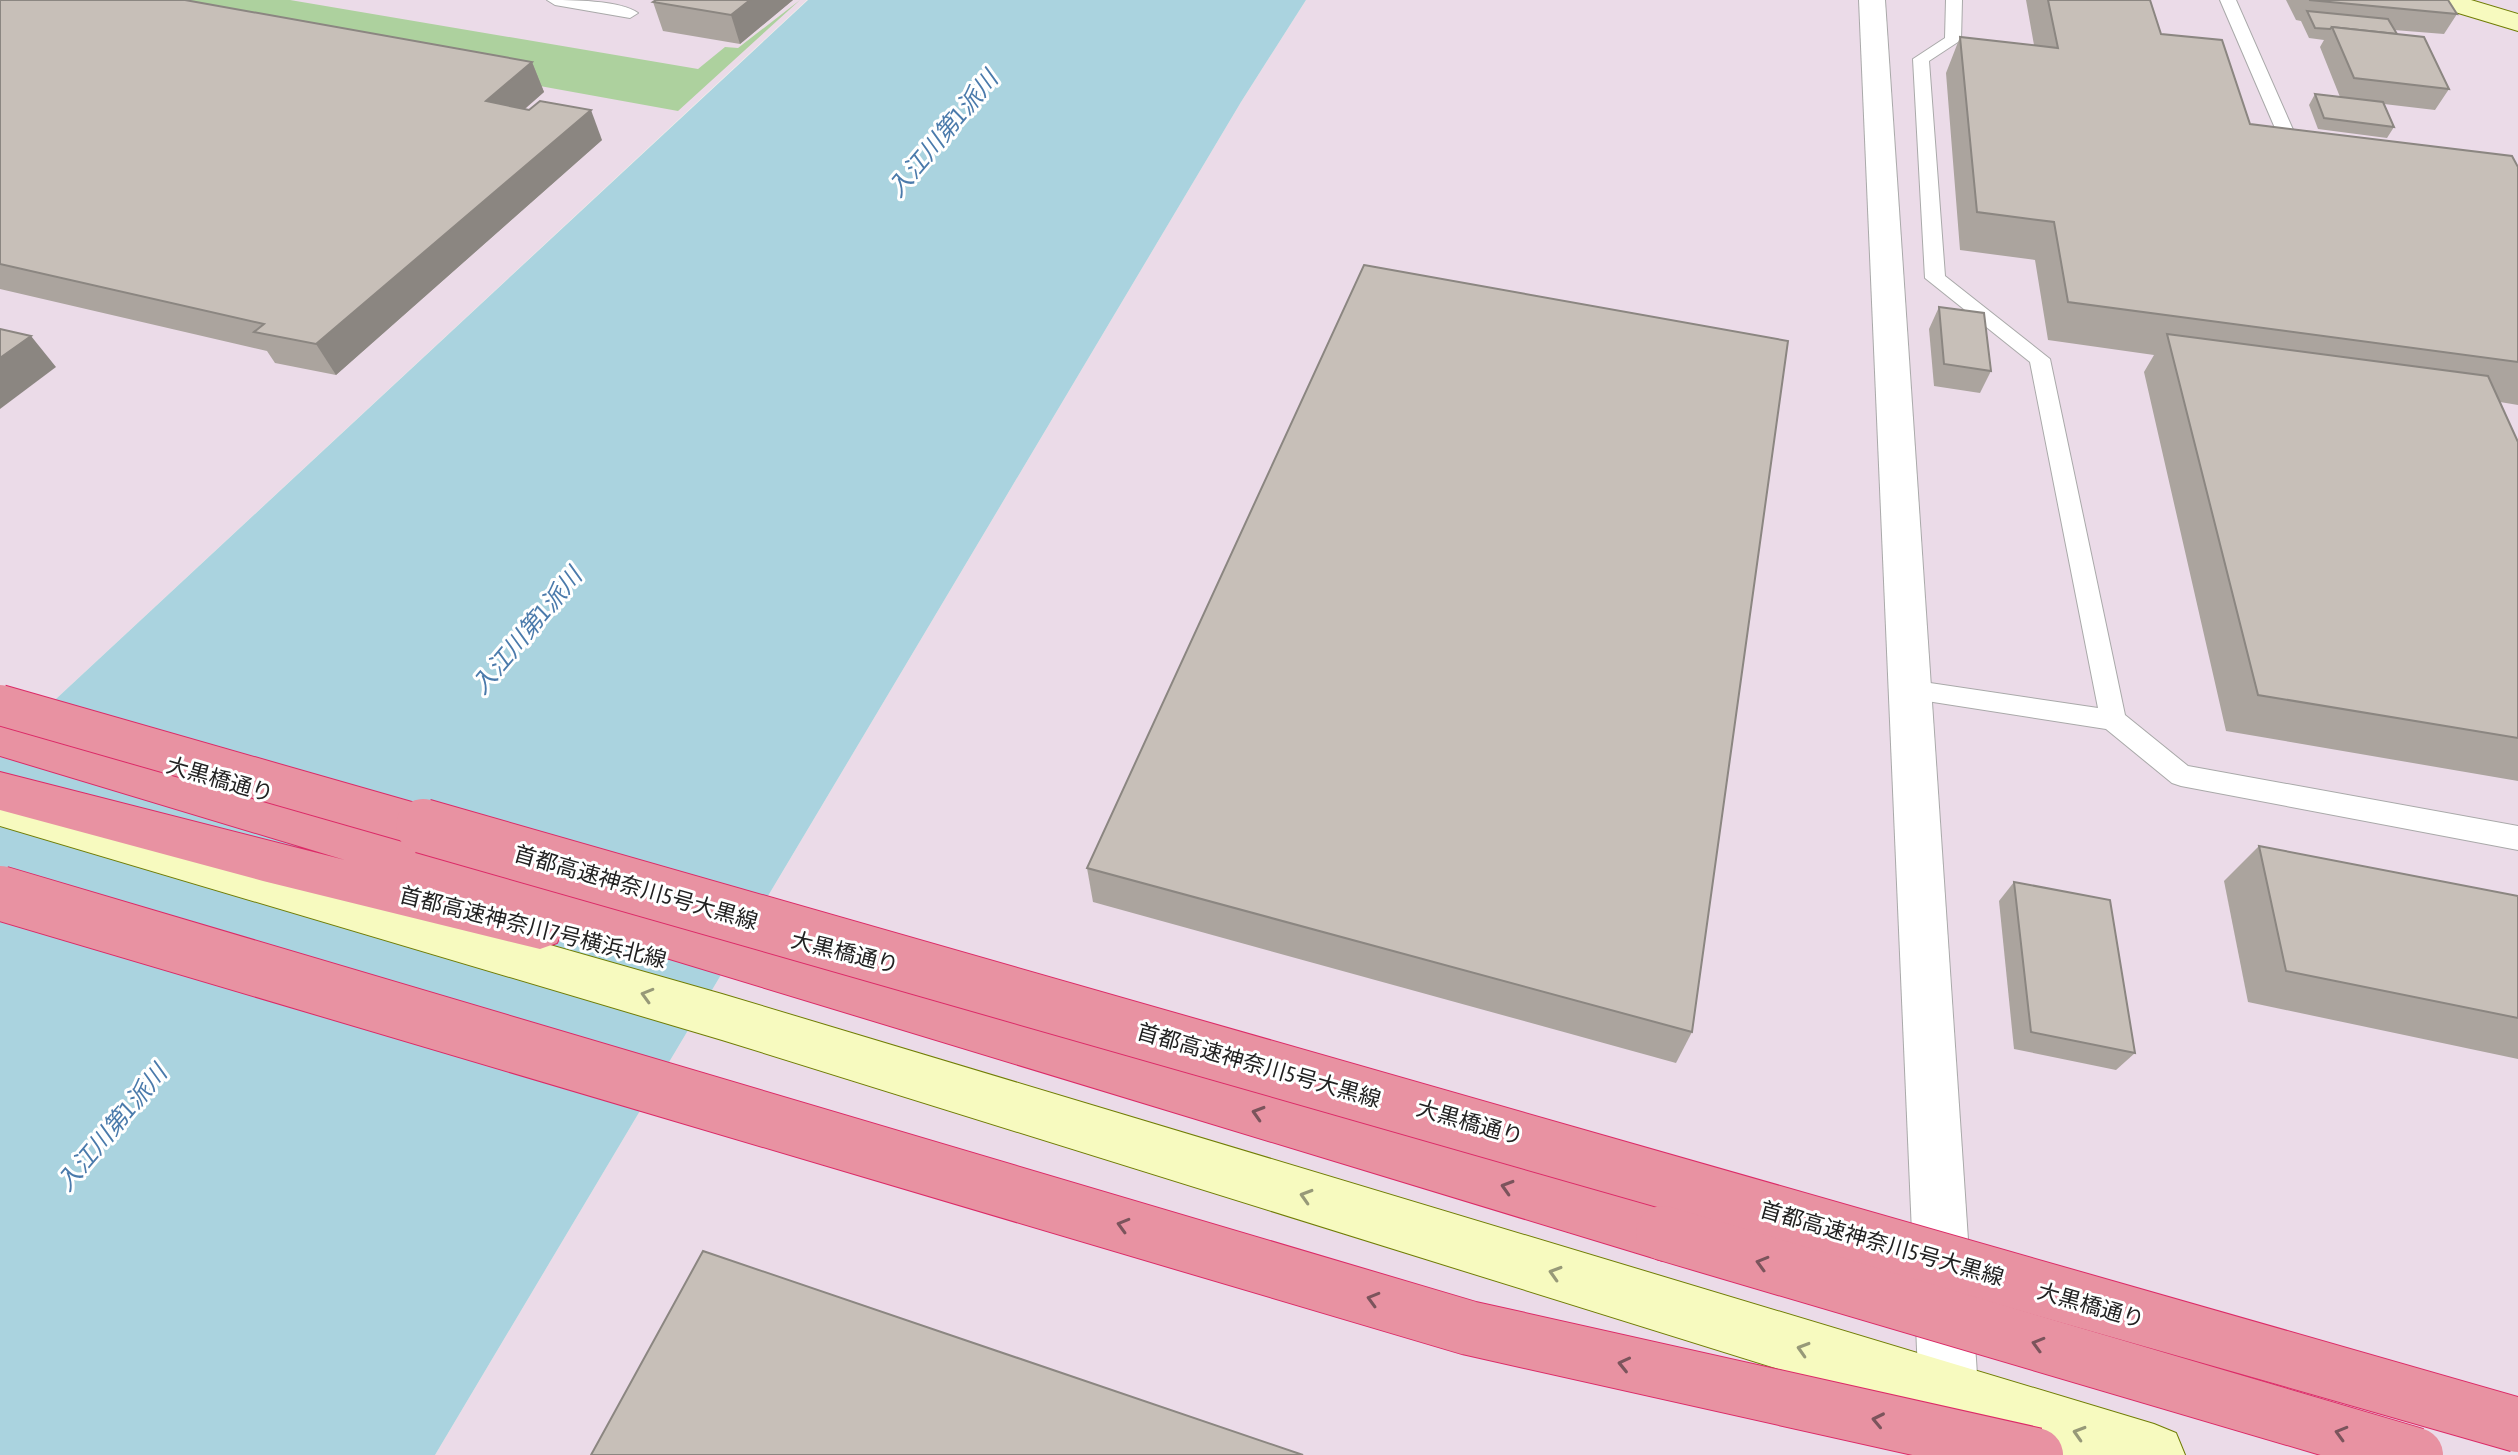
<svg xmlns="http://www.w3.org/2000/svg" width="2518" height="1455" viewBox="0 0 2518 1455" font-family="'Asap Condensed','Noto Sans JP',sans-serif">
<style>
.industrial{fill:#ebdbe8}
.forest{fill:#add19e}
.water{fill:#aad3df}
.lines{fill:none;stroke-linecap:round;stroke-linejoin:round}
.lane-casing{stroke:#a9a9a9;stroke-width:2}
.street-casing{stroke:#a9a9a9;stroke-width:2}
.secondary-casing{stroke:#707d05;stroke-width:2}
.highway-casing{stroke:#dc2a67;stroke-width:2}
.lane{fill:#fff;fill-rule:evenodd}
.street{fill:#fff;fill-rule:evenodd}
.secondary{fill:#f7fabf;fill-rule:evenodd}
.highway{fill:#e892a2;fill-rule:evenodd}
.highway-bridge-far1-casing{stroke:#dc2a67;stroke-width:42;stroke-linecap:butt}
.highway-bridge-casing{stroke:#dc2a67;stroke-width:56;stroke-linecap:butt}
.highway-bridge-far1{stroke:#e892a2;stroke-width:40}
.highway-bridge{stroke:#e892a2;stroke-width:54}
.wall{fill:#aba49e}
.shaded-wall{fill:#8b8681}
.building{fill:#c7bfb8;stroke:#8b8681;stroke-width:2}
.oneway{stroke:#979978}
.oneway2{stroke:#7b545c}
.labels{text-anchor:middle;stroke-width:6;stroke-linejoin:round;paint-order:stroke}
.street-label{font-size:22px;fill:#222;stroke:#fff}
.water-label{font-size:24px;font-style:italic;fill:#4a7aab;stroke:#fff}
</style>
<rect width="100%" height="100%" fill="#f2efe9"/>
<g class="industrial">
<polygon points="0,0 807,0 0,751"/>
<polygon points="1306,0 2518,0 2518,1455 435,1455 1241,102"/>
</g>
<polygon class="forest" points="66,0 290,0 698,69 725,47 738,48 800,0 678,111"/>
<polygon class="water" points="808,0 1306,0 1241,102 435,1455 0,1455 0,751"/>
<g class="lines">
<g class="lane-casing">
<g id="lane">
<path d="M547,0C570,0 621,0 638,13L630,18L555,5Z"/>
<polygon points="1946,0 1962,0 1961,40 1929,61 1945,276 2050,359 2125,715 2188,766 2518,826 2518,850 2181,786 2172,783 2106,729 1901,697 1897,690 1901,683 1910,680 2098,708 2030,362 1925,278 1913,59 1945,38"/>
<polygon points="2220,0 2236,0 2294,132 2319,148 2316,152 2304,152 2278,135"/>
</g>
</g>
<g class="street-casing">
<polygon id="street" points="1859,0 1885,0 1980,1419 1972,1441 1950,1449 1928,1441 1920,1419"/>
</g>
<g class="secondary-casing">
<g id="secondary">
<polygon points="2431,0 2471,0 2518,14 2518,31 2435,6"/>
<polygon points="0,788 722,994 2154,1424 2176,1433 2185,1455 2055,1455 722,1040 0,826"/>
</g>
</g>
<g class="highway-casing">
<polygon id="highway" points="0,720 1663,1205 1683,1213 1691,1233 1683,1253 1663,1261 564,927 557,943 540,949 263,881 0,810 0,772 345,860 0,756"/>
</g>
<use href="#lane" class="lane"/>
<use href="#street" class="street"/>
<use href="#secondary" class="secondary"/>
<use href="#highway" class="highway"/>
<g class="highway-bridge-far1-casing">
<polyline id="highway-bridge-far1" points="0,705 430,828"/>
</g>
<g class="highway-bridge-casing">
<g id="highway-bridge">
<polyline points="423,826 2518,1425"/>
<polyline points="0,893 1469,1328 2036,1455"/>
<polyline points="1663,1233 2416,1455"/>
</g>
</g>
<use href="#highway-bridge-far1" class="highway-bridge-far1"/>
<use href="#highway-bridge" class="highway-bridge"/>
</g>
<g class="wall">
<polygon points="0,0 532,62 544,92 525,109 602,140 336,375 275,363 267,351 0,289"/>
<polygon points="793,0 740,44 663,31 653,2"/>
<polygon points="2026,0 2150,0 2161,34 2250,124 2518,167 2518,405 2500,402 2518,442 2518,781 2226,731 2144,372 2154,355 2048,340 2035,260 1960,250 1946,73 1960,37 2034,45"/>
<polygon points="2286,0 2448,0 2457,14 2444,34 2394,30 2397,34 2449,89 2435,110 2384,104 2394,127 2387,138 2318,129 2309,105 2315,94 2340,97 2320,47 2324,40 2309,38 2301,21 2296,20"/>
<polygon points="1939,307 1991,371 1980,393 1934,386 1929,329"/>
<polygon points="2259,846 2518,896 2518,1059 2248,1002 2224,881"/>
<polygon points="1087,868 1692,1032 1676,1063 1093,902"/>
<polygon points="2014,882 2135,1053 2116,1070 2014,1049 1999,901"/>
</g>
<g class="shaded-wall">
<polygon points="750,0 793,0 740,44 731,15"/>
<polygon points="532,62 544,92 499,131 486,101"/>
<polygon points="591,110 602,140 336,375 316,344"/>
<polygon points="31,336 56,367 0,409 0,358"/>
</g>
<g class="building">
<polygon points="0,0 185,0 532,62 486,101 529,110 540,101 591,110 316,344 254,332 264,324 0,264"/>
<polygon points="656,0 750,0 731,15 653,2"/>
<polygon points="2048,0 2150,0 2161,34 2222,40 2250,124 2512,156 2518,167 2518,362 2068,302 2054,222 1977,212 1960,37 2058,48"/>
<polygon points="2309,0 2448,0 2457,14"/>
<polygon points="2307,11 2388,19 2397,34 2332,27 2330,29 2315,28"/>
<polygon points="2332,27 2424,37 2449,89 2354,78"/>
<polygon points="2315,94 2383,102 2394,127 2324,118"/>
<polygon points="1364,265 1788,341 1692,1032 1087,868"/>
<polygon points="1939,307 1984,313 1991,371 1944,364"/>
<polygon points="0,329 31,336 0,358"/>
<polygon points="2167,334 2488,376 2518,442 2518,738 2258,695"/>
<polygon points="2259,846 2518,896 2518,1018 2286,971"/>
<polygon points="2014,882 2110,900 2135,1053 2031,1032"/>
<polygon points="703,1251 1303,1455 591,1455"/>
</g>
<defs><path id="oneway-chevron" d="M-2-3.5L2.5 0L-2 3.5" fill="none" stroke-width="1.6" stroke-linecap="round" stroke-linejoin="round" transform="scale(2)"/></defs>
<g class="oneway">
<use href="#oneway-chevron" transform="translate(647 995) rotate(-164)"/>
<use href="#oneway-chevron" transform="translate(1306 1196) rotate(-163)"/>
<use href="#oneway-chevron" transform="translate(1555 1273) rotate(-163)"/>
<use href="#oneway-chevron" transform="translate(1803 1349) rotate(-163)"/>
<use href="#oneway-chevron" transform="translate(2079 1433) rotate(-163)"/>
</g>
<g class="oneway2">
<use href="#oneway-chevron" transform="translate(1258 1113) rotate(-163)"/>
<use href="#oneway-chevron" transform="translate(1507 1187) rotate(-163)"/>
<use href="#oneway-chevron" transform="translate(1123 1225) rotate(-164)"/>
<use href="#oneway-chevron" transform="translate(1762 1263) rotate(-164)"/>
<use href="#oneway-chevron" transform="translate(1373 1299) rotate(-164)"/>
<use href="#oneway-chevron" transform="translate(2038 1344) rotate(-164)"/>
<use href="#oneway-chevron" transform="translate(1624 1364) rotate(-167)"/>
<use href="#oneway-chevron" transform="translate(1878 1420) rotate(-168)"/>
<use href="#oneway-chevron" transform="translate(2341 1433) rotate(-164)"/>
</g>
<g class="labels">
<g class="street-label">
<text transform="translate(220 779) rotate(16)" y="8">大黒橋通り</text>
<text transform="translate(636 887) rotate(16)" y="8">首都高速神奈川5号大黒線</text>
<text transform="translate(533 927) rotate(14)" y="8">首都高速神奈川7号横浜北線</text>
<text transform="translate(845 952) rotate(14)" y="8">大黒橋通り</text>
<text transform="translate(1259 1065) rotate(16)" y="8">首都高速神奈川5号大黒線</text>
<text transform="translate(1470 1122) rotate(16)" y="8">大黒橋通り</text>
<text transform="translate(1882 1243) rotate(16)" y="8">首都高速神奈川5号大黒線</text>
<text transform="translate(2091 1305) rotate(16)" y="8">大黒橋通り</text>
</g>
<g class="water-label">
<text transform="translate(943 134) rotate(-50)" y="8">入江川第1派川</text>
<text transform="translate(527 631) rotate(-50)" y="8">入江川第1派川</text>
<text transform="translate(112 1128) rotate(-50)" y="8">入江川第1派川</text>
</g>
</g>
</svg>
